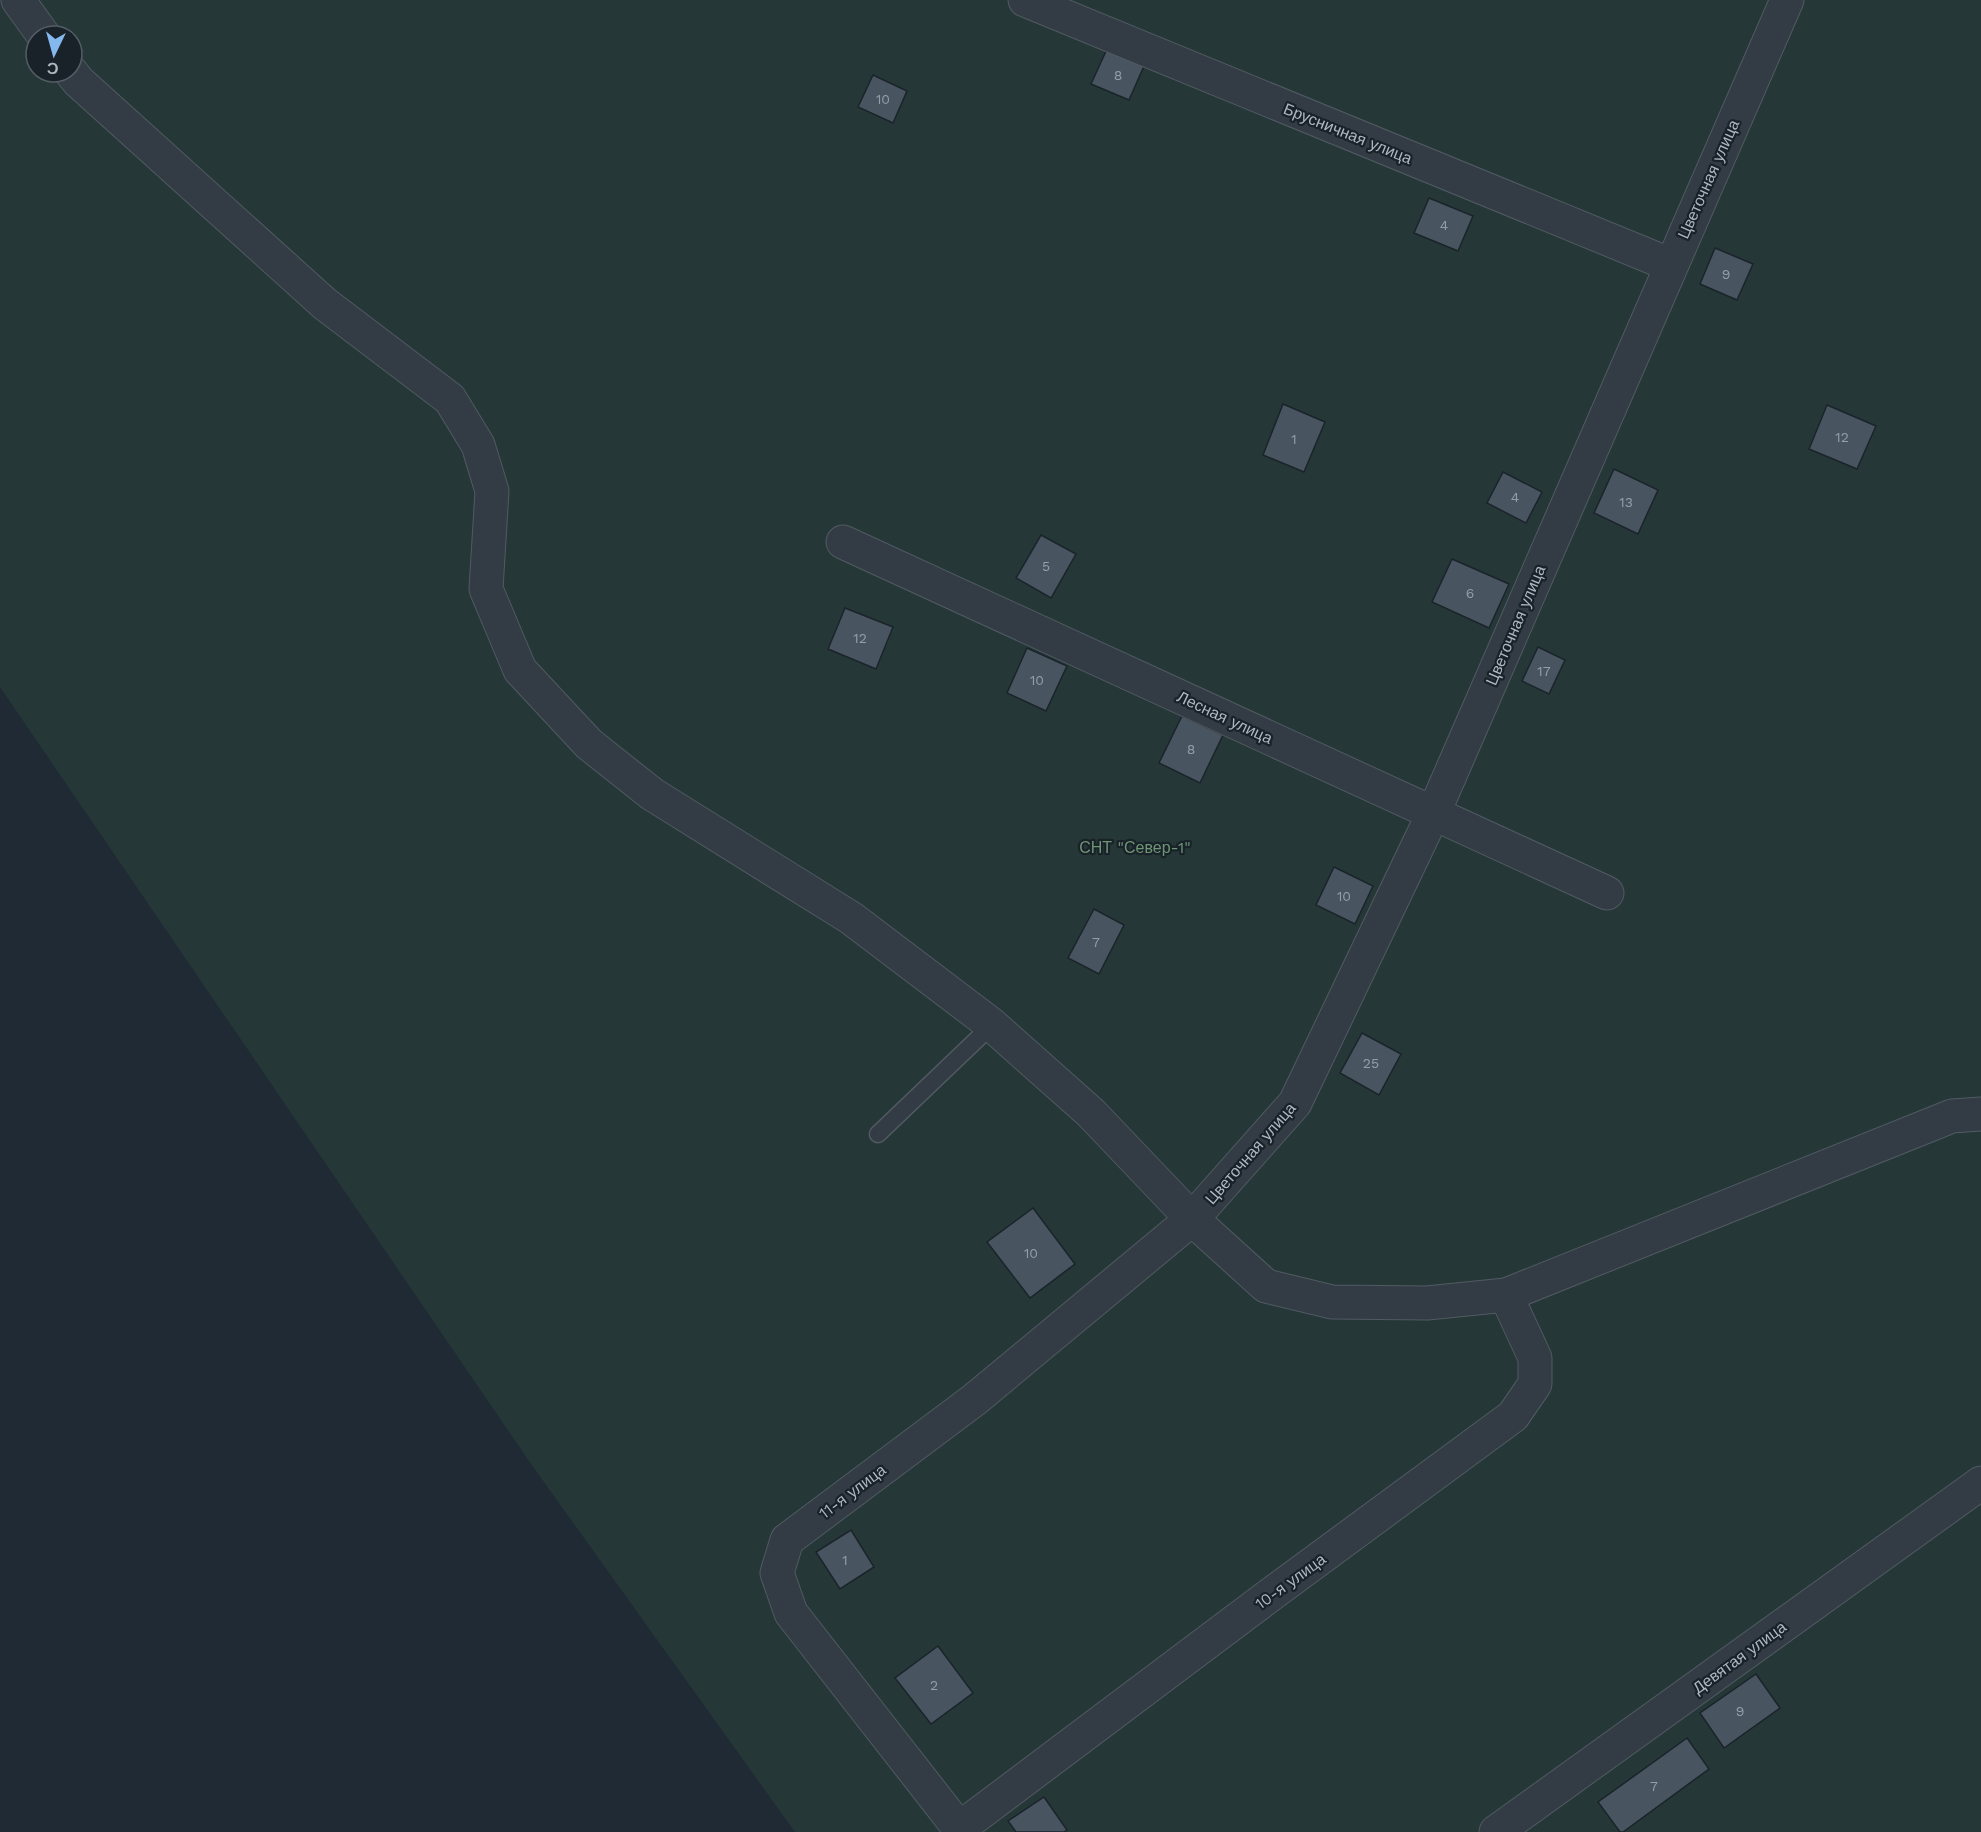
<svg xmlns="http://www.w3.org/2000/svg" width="1981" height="1832" viewBox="0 0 1981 1832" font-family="'Work Sans',sans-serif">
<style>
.green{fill:#253837;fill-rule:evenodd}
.building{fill:#485560;stroke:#1b232b;stroke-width:1.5}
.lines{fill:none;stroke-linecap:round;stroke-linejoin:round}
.service-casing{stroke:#515a63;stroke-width:19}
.minor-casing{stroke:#515a63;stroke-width:35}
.service{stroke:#333c44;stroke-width:16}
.minor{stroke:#333c44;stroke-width:33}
.labels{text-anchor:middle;stroke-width:4.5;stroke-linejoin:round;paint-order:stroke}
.number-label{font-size:14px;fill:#949eaa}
.street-label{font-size:16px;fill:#adb7c2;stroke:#192129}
.park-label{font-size:16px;fill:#6f9674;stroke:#192129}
</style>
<rect width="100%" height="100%" fill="#202a34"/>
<path class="green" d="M0,0H1981V1832H795L531,1464L0,687ZM36,36H72V72H36Z"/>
<g class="building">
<polygon points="1107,49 1144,66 1129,100 1091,84"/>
<polygon points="873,75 907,91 893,123 858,107"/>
<polygon points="1429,198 1473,216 1458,251 1414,233"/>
<polygon points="1715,248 1753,264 1737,300 1700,284"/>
<polygon points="1283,404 1325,422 1304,472 1263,455"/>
<polygon points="1827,405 1876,426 1857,469 1809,449"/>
<polygon points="1614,469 1658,490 1638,534 1594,513"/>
<polygon points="1503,472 1542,492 1526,523 1487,503"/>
<polygon points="1041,535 1076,554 1051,598 1016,578"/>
<polygon points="1452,559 1509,584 1489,628 1432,602"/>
<polygon points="845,608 893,627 876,669 828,649"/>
<polygon points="1538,647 1565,660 1549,694 1522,681"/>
<polygon points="1027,648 1067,666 1046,711 1007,693"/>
<polygon points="1182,716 1223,735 1200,783 1159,763"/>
<polygon points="1334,867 1373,886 1355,924 1316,905"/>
<polygon points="1094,909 1124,925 1099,974 1068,958"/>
<polygon points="1362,1033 1401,1054 1379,1095 1340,1073"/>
<polygon points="1033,1208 1075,1264 1030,1298 987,1242"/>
<polygon points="851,1530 874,1567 840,1589 816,1552"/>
<polygon points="938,1646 973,1693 931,1724 895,1678"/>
<polygon points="1756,1674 1780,1708 1724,1748 1700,1713"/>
<polygon points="1687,1738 1709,1769 1623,1832 1620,1832 1598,1802"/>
<polygon points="1044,1797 1067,1830 1064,1832 1016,1832 1008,1821"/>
</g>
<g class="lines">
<g class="service-casing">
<polyline id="service" points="878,1134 992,1025"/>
</g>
<g class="minor-casing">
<g id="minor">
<polyline points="18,0 44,36"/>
<polyline points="1025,0 1671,265"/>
<polyline points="71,72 78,81 325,304 450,399 478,445 492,491 486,589 520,670 589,744 652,794 851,918 992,1025 1091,1113 1192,1219 1266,1286 1332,1302 1427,1303 1506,1295 1952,1116 1981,1114"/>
<polyline points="843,542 1607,893"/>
<polyline points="960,1828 1266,1598 1513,1416 1535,1384 1535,1358 1506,1295"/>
<polyline points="962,1832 791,1613 777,1573 787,1540 974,1400 1192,1219 1295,1103 1434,812 1787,0"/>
<polyline points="1496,1832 1981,1483"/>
</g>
</g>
<use href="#service" class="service"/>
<use href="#minor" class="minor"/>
</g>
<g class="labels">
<g class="number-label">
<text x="1118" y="80">8</text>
<text x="883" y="104">10</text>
<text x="1444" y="230">4</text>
<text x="1726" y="279">9</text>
<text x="1842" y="442">12</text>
<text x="1294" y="444">1</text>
<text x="1515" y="502">4</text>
<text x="1626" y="507">13</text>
<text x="1046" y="571">5</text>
<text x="1470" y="598">6</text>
<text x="860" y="643">12</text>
<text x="1544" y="676">17</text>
<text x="1037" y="685">10</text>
<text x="1191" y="754">8</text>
<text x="1344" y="901">10</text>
<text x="1096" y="947">7</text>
<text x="1371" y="1068">25</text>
<text x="1031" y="1258">10</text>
<text x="845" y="1565">1</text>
<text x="934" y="1690">2</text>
<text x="1740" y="1716">9</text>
<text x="1654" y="1791">7</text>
</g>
<g class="street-label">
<text transform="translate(1348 133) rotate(22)" y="6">Брусничная улица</text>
<text transform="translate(1708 179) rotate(-66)" y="6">Цветочная улица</text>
<text transform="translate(1515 625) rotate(-67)" y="6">Цветочная улица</text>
<text transform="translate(1225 717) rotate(25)" y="6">Лесная улица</text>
<text transform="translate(1250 1153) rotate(-49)" y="6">Цветочная улица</text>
<text transform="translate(852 1491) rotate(-37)" y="6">11-я улица</text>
<text transform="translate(1290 1581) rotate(-36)" y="6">10-я улица</text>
<text transform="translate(1739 1657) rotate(-36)" y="6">Девятая улица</text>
</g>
<g class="park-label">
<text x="1135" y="853">СНТ "Север-1"</text>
</g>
</g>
<g transform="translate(54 54) rotate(185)"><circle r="28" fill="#192129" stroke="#545d66" stroke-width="1.5"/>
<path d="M0-4.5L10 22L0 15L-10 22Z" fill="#85b8ef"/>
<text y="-9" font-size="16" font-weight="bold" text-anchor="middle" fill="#adb7c2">С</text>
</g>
</svg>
